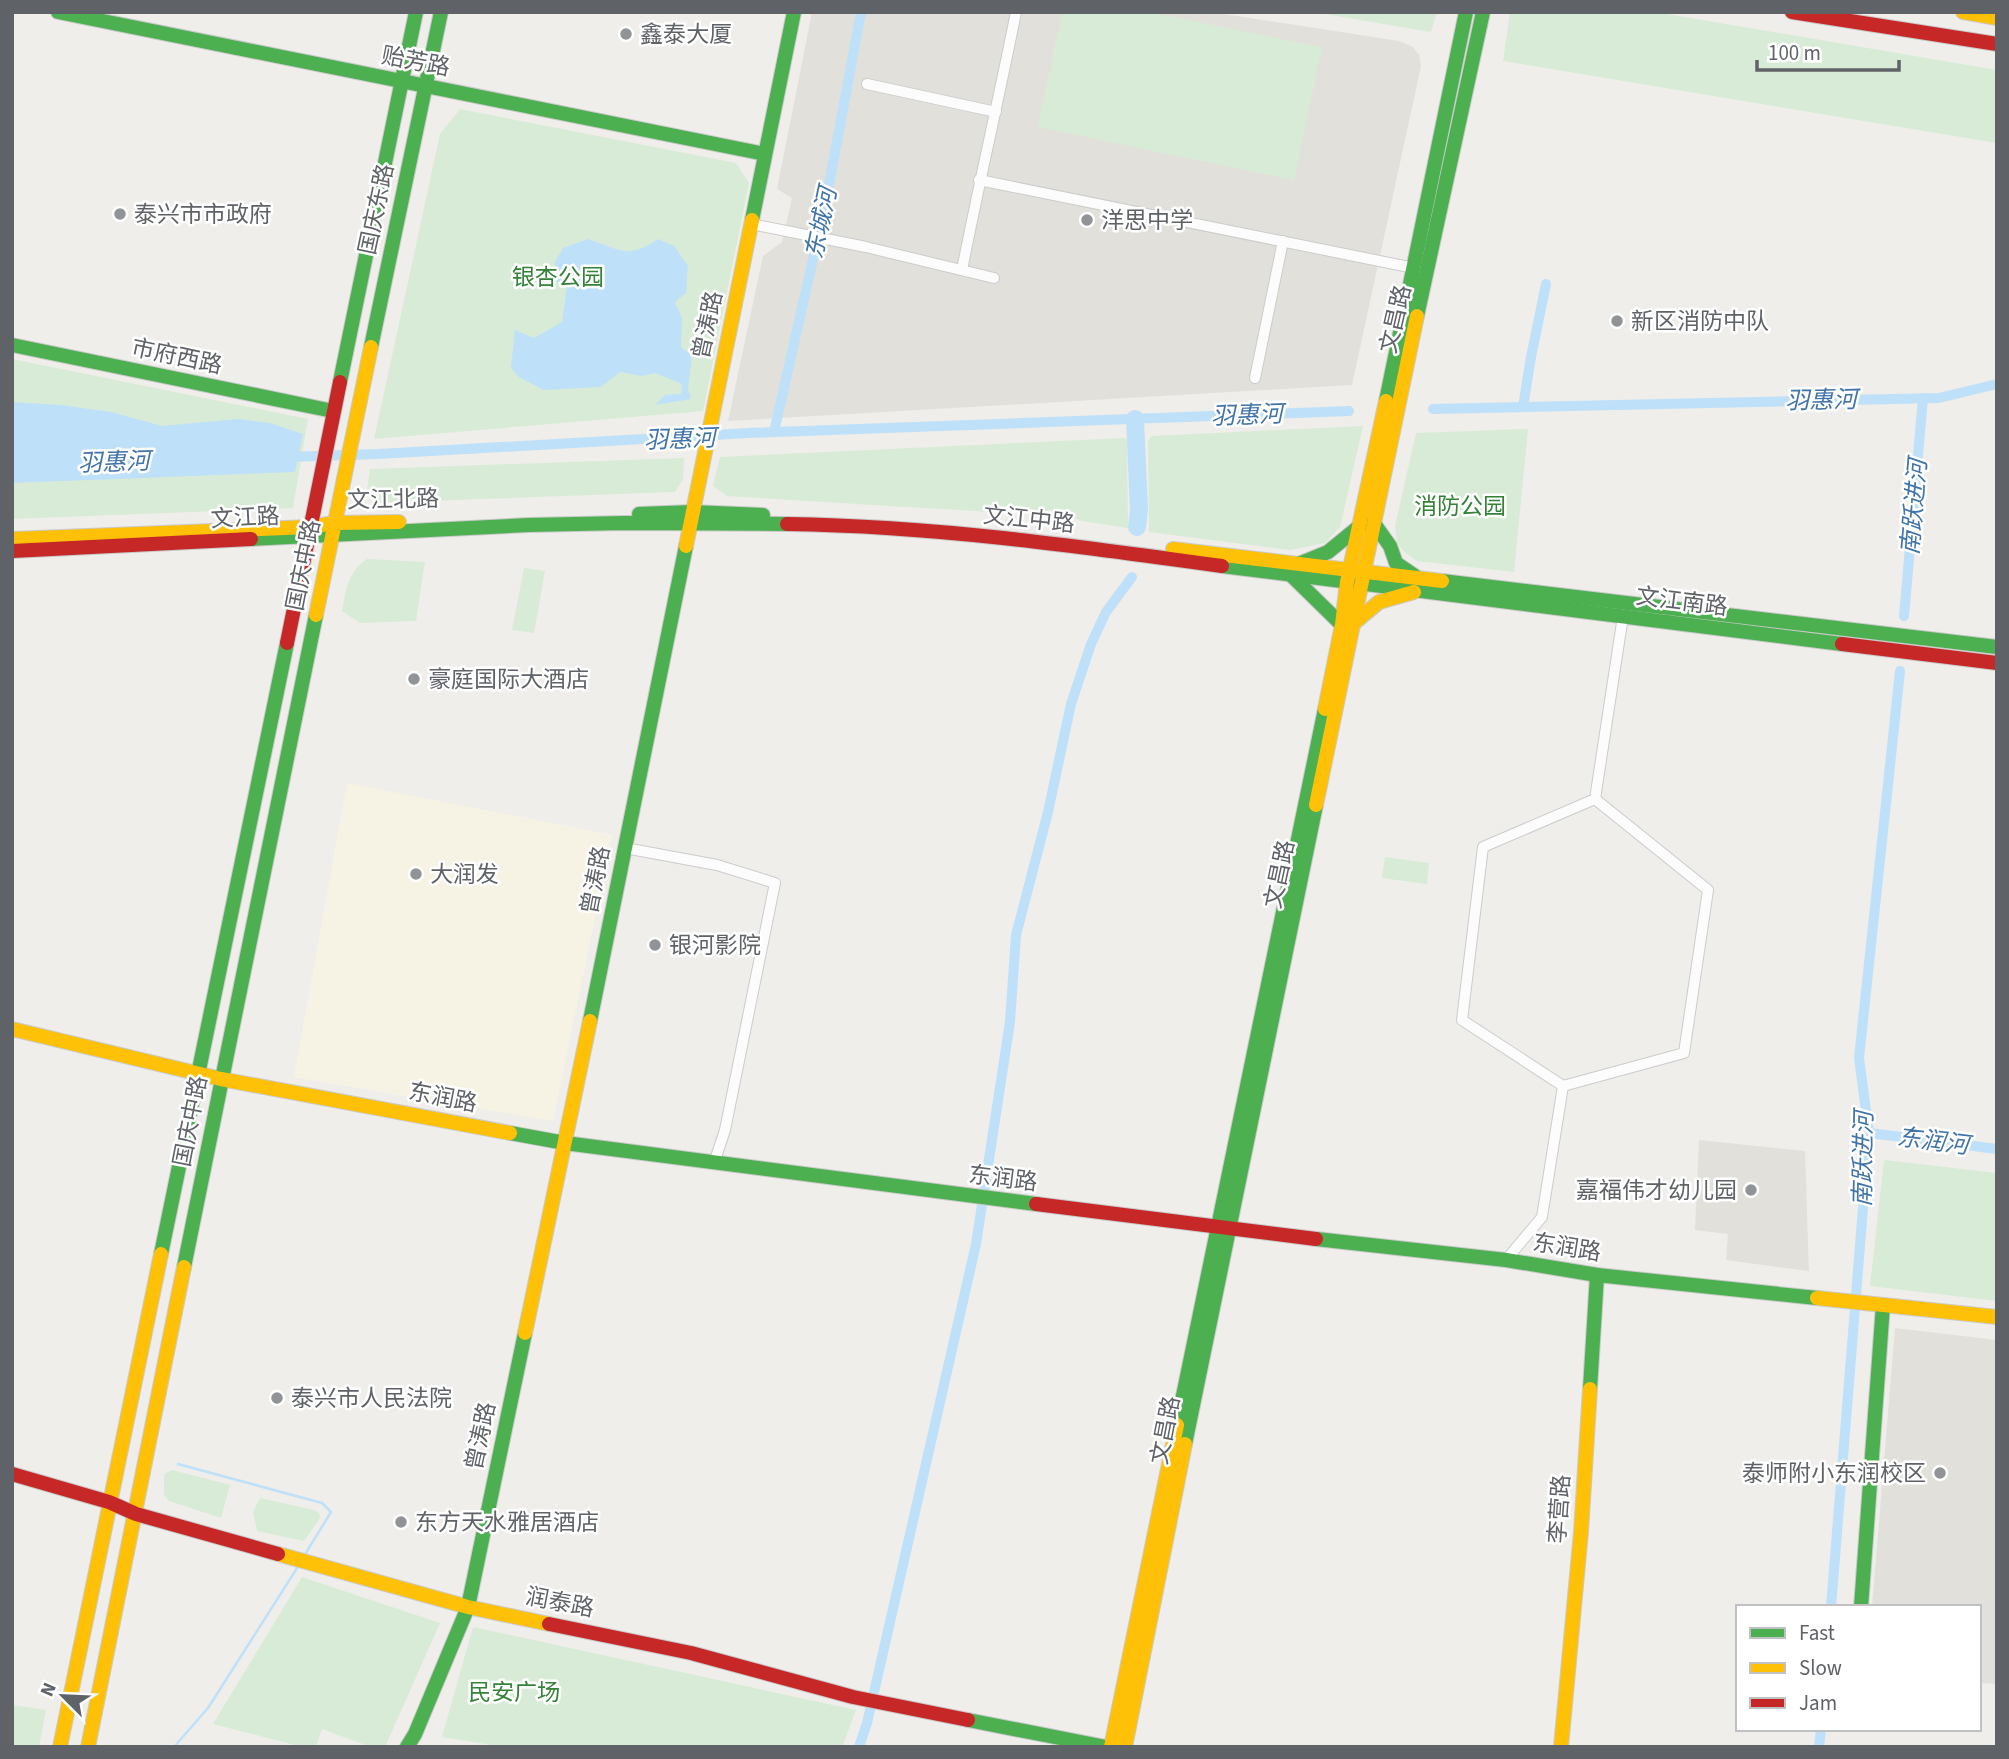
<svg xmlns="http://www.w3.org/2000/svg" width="2009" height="1759" viewBox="0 0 2009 1759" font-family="'Source Sans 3','Noto Sans SC',sans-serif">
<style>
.commercial{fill:#f7f3e4}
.education{fill:#e2e0da}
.green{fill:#d8ebd6}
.water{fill:#bfe0f9}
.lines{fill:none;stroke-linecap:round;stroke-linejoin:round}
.stream{stroke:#bfe0f9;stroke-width:2.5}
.canal{stroke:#bfe0f9;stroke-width:10}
.river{stroke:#bfe0f9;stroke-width:18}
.street-casing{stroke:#cbcccc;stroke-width:12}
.fast-casing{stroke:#cacacb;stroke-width:16}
.slow-casing{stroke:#cacacb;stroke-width:16}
.jam-casing{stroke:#cacacb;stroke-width:16}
.street{stroke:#fdfcfc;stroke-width:10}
.fast{stroke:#4caf50;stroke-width:14}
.slow{stroke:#ffc107;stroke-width:14}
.jam{stroke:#c62828;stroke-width:14}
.poi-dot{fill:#919496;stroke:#fff;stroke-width:2.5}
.labels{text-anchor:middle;stroke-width:5;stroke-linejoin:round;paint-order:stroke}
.poi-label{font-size:23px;fill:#5f6368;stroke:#fff;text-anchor:start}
.street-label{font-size:23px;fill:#5f6368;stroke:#fff}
.park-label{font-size:23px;fill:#348238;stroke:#fff}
.water-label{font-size:24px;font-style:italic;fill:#4174aa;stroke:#fff}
</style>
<rect width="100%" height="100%" fill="#efeeea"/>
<polygon class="commercial" points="347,783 612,835 553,1121 294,1077"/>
<g class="education">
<polygon points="812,12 1211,12 1399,41 1413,47 1419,55 1421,66 1352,385 728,421 763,256 782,242 792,198 777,189"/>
<polygon points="1699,1140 1805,1151 1809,1271 1726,1260 1728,1234 1695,1230"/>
<polygon points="1895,1328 1997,1340 1997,1684 1979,1683 1979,1607 1872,1607"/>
</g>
<g class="green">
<polygon points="1062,12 1149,12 1322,47 1294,180 1038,127"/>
<polygon points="1313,12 1437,12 1431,32"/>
<polygon points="1510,12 1655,12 1997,70 1997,143 1503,61"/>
<polygon points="460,109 736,163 749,183 703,411 374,439 440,134"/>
<polygon points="12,359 308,419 293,508 12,519"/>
<polygon points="1363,426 1340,527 1325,543 1290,550 1149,532 1148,441 1151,436"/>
<polygon points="1528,429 1514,572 1417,561 1403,551 1397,542 1395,526 1416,433"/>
<polygon points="1125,438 1127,440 1128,528 1082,521 1057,511 1028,509 989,512 727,496 713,486 720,457"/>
<polygon points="684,458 683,479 675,492 375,503 367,490 370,469"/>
<path d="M367,559L425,562L416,621L360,623L342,611C346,589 348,572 367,559Z"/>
<polygon points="524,568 545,571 534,633 512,630"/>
<polygon points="1385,857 1429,863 1427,884 1382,878"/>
<polygon points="1884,1160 1997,1173 1997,1301 1870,1286"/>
<polygon points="172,1470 230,1485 221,1518 169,1501 164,1494 164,1474"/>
<polygon points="260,1498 314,1510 319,1513 320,1518 304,1541 257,1531 253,1512"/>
<polygon points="302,1577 440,1623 385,1747 371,1747 322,1729 316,1747 303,1747 213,1724"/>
<polygon points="473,1627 856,1710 842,1747 504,1747 442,1737"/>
<polygon points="12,1705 46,1710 39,1747 12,1747"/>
</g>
<g class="water">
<path d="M588,239C618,249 629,260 658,239L674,246L688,266L686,293L675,302L682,318L681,347L692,355L688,389L691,399L655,405L665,395L681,394L682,384L655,373L642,376L620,372L601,387L544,390L519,377L511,368L515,330L534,338L562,322L567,286L554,280L555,262L563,248Z"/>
<polygon points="12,402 61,405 111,412 162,426 238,419 270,423 303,434 295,472 12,483"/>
</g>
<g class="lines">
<g class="stream">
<polyline points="178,1464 322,1503 331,1512 304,1556"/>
<polyline points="174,1747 208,1708 299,1565"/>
</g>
<g class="canal">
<polyline points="1523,407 1531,357 1546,284"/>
<polyline points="1433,409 1939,398 1997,384"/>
<polyline points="774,432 825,206 861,12"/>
<polyline points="286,457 378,454 749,433 1349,411"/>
<polyline points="1904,616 1923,398"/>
<polyline points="1869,1133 1997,1149"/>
<polyline points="1831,1607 1869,1133 1859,1058 1900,671"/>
<polyline points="859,1747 867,1723 976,1244 1010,1022 1016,935 1048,812 1071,704 1091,644 1106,612 1132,577"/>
<polyline points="1819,1747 1821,1729"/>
</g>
<polyline class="river" points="1135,419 1139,510 1137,527"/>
<g class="street-casing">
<g id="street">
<polyline points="867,84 996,112"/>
<polyline points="979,180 1419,269"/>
<polyline points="751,224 866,247 994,278"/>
<path d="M962,270C979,183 999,98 1016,12"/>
<polyline points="1255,378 1283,241"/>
<polyline points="625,848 717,865 775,883 725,1130 714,1163"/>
<polyline points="1563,1086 1684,1053 1708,890 1595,799"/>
<polyline points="1506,1260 1542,1217 1563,1086 1462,1020 1483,847 1595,799 1623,616"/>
</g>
</g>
<g class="fast-casing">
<g id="fast">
<polyline points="58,12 765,154"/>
<polyline points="752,220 794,12"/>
<polyline points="1417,316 1483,12"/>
<polyline points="12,345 333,411"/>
<polyline points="371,347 441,12"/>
<polyline points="340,382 416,12"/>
<polyline points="1386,401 1466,12"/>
<polyline points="639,514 692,512 763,515"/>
<polyline points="1373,522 1390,546 1396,563 1415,576"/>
<polyline points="251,539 528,525 624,523 787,524"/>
<polyline points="1301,563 1328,552 1361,525"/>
<polyline points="1222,566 1842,644"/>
<polyline points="1292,576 1342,625"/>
<polyline points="1442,581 1997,647"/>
<polyline points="590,1021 686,546"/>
<polyline points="510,1133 565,1143 1036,1204"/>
<polyline points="1316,1239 1506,1260 1597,1275 1817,1298"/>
<polyline points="161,1254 287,643"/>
<polyline points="184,1267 316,615"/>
<polyline points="1590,1389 1597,1275"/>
<polyline points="1177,1425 1325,709"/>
<polyline points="1185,1444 1316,805"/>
<polyline points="1861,1607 1883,1305"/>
<polyline points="968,1720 1106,1747"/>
<polyline points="407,1747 415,1734 468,1607 525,1333"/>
</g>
</g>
<g class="slow-casing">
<g id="slow">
<polyline points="1963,12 1997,18"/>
<polyline points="12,539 310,527 335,523 399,522"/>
<polyline points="686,546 752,220"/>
<polyline points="1173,549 1442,581"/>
<polyline points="316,615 371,347"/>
<polyline points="1354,623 1379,602 1414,592"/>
<polyline points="1325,709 1342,625 1347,582 1386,401"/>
<path d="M1316,805C1350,642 1382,479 1417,316"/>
<polyline points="12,1029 221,1079 510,1133"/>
<polyline points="1817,1298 1997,1317"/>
<polyline points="525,1333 590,1021"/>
<polyline points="278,1554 468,1607 549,1624"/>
<polyline points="60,1747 161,1254"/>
<polyline points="88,1747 184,1267"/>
<polyline points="1111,1747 1177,1425"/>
<polyline points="1125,1747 1185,1444"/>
<polyline points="1561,1747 1581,1532 1590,1389"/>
</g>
</g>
<g class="jam-casing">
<g id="jam">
<polyline points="1792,12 1997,44"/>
<path d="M787,524C933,526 1078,546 1222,566"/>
<polyline points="12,551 251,539"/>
<polyline points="287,643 340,382"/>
<polyline points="1842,644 1997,663"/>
<polyline points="1036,1204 1316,1239"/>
<polyline points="12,1474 109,1502 136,1514 278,1554"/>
<polyline points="549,1624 691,1653 853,1697 968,1720"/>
</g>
</g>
<use href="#street" class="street"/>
<use href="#fast" class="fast"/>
<use href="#slow" class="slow"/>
<use href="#jam" class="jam"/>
</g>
<g class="poi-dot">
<circle cx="626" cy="34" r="7"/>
<circle cx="120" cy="214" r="7"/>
<circle cx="1087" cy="220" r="7"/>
<circle cx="1617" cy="321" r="7"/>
<circle cx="414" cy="679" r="7"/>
<circle cx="416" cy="874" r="7"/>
<circle cx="655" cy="945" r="7"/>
<circle cx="1751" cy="1190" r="7"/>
<circle cx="277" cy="1398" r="7"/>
<circle cx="1940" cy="1473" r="7"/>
<circle cx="401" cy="1522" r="7"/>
</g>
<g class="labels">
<g class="poi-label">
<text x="640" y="42">鑫泰大厦</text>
<text x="134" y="222">泰兴市市政府</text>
<text x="1101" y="228">洋思中学</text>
<text x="1631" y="329">新区消防中队</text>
<text x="428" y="687">豪庭国际大酒店</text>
<text x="430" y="882">大润发</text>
<text x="669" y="953">银河影院</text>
<text x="1737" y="1198" text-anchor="end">嘉福伟才幼儿园</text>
<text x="291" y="1406">泰兴市人民法院</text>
<text x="1926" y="1481" text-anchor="end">泰师附小东润校区</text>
<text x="415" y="1530">东方天水雅居酒店</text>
</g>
<g class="street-label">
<text transform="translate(416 61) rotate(11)" y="8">贻芳路</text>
<text transform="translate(376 209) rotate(-78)" y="8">国庆东路</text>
<text transform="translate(1395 319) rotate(-77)" y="8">文昌路</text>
<text transform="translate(707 325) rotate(-78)" y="8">曾涛路</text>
<text transform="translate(177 356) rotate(12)" y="8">市府西路</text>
<text transform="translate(393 499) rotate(-1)" y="8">文江北路</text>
<text transform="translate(245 517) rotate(-3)" y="8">文江路</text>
<text transform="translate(1029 519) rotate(6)" y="8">文江中路</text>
<text transform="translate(303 565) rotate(-79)" y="8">国庆中路</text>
<text transform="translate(1682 601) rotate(7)" y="8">文江南路</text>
<text transform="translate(1279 874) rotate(-78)" y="8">文昌路</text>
<text transform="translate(595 880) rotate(-79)" y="8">曾涛路</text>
<text transform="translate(443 1097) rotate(11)" y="8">东润路</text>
<text transform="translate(190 1121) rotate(-79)" y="8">国庆中路</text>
<text transform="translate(1003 1178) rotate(7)" y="8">东润路</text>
<text transform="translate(1567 1247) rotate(9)" y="8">东润路</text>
<text transform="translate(1165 1430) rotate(-79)" y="8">文昌路</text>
<text transform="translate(480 1436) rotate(-78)" y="8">曾涛路</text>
<text transform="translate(1559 1509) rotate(-86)" y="8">李营路</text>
<text transform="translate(560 1602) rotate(11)" y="8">润泰路</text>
</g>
<g class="park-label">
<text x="558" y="285">银杏公园</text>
<text x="1460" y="514">消防公园</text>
<text x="514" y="1700">民安广场</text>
</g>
<g class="water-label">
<text transform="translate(821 223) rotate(-78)" y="8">东城河</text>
<text transform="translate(1821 400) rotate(-1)" y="8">羽惠河</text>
<text transform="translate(1247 415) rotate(-2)" y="8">羽惠河</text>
<text transform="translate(680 439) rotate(-2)" y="8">羽惠河</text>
<text transform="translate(114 462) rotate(-2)" y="8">羽惠河</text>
<text transform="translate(1914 507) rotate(-85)" y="8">南跃进河</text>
<text transform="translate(1933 1141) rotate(7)" y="8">东润河</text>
<text transform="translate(1863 1159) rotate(-89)" y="8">南跃进河</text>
</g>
</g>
<rect width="2009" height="1759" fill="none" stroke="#5f6368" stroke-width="28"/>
<rect x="1736" y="1605" width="245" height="126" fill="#ffffff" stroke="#bfc1c3" stroke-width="2"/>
<rect x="1750" y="1628" width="35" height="10" fill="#4caf50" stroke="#bfc1c3" stroke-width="2"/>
<text x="1799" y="1640" font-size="21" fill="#5f6368">Fast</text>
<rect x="1750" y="1663" width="35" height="10" fill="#ffc107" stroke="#bfc1c3" stroke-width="2"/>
<text x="1799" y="1675" font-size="21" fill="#5f6368">Slow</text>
<rect x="1750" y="1698" width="35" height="10" fill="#c62828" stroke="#bfc1c3" stroke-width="2"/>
<text x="1799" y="1710" font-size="21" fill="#5f6368">Jam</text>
<g transform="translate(63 1696) rotate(294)" stroke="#ffffff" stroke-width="5" paint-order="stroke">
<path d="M0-5L12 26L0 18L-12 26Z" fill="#5f6368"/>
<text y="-10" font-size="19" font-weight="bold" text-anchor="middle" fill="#5f6368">N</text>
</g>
<path d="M1757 60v10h142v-10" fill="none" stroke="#5f6368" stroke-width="3.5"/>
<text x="1768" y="60" font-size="21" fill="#5f6368" stroke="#ffffff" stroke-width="5" paint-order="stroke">100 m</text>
</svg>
